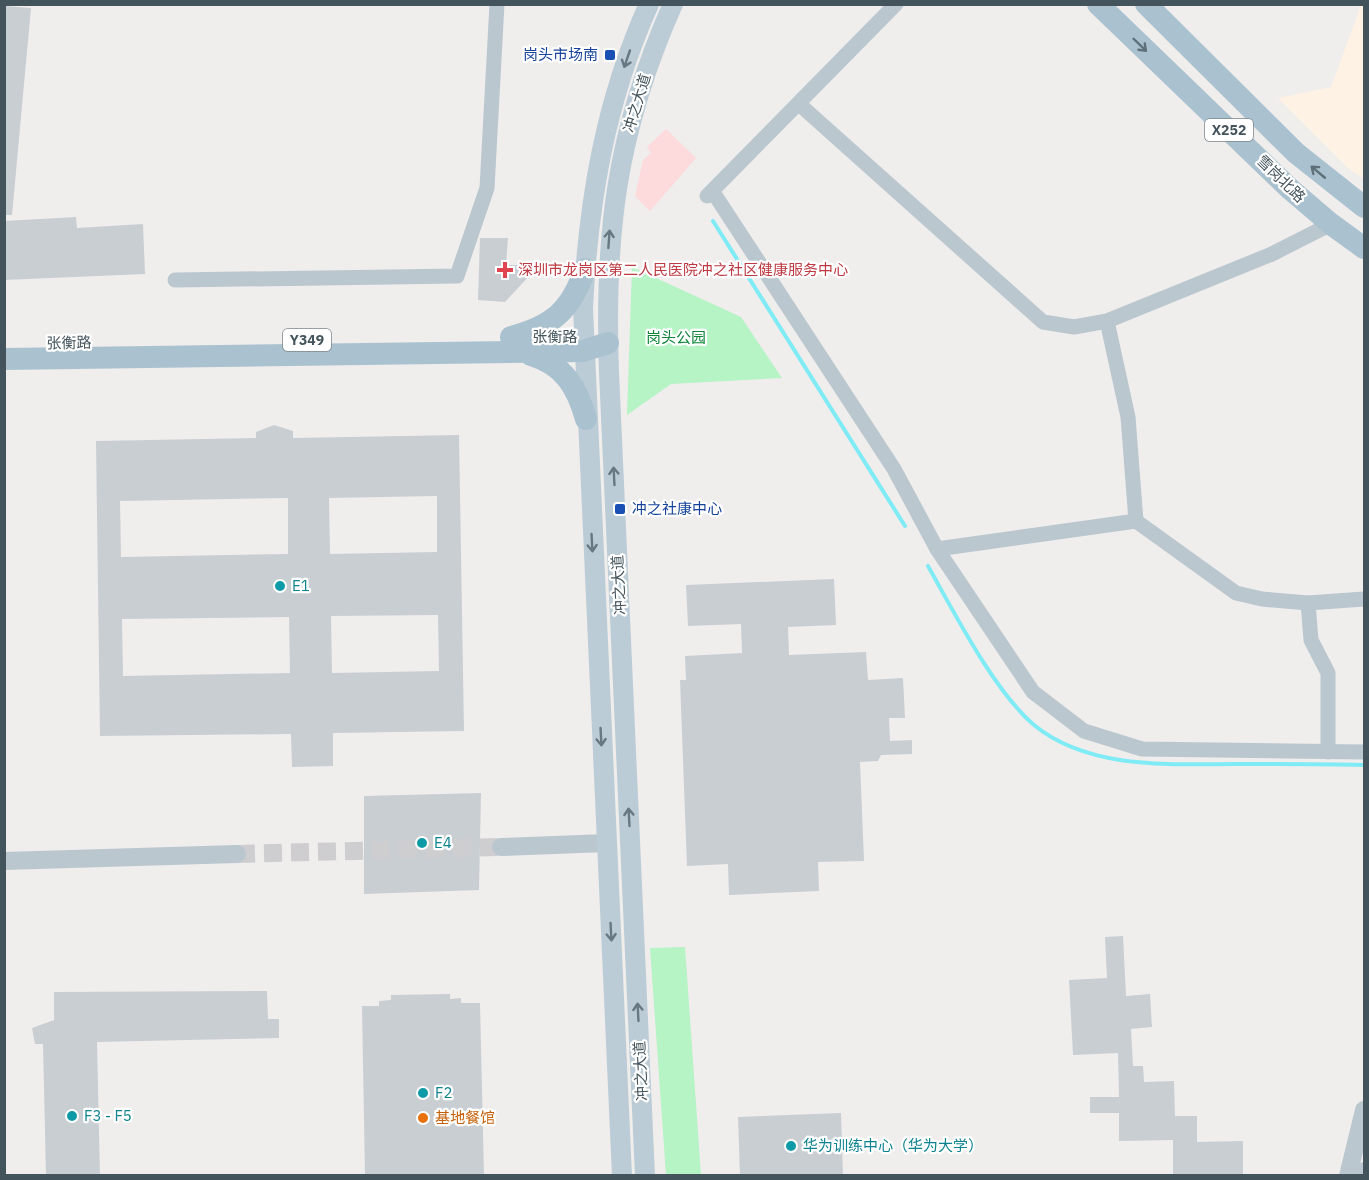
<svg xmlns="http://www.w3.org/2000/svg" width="1369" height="1180" viewBox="0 0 1369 1180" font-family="'IBM Plex Sans','Noto Sans SC',sans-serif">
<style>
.commercial{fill:#fdf2e4}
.medical{fill:#fddadc}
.green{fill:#b6f3c5}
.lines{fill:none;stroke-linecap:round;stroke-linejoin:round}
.stream{stroke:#7febf4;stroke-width:4}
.building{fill:#c9ced3;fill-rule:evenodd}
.tertiary-tunnel{stroke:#ceced0;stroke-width:18;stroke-dasharray:18 9;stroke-linecap:butt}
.minor{stroke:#bac7ce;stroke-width:15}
.tertiary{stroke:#bac7ce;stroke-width:18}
.secondary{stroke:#bbccd6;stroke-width:20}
.primary{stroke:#aac2cf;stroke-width:22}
.oneway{stroke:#5e7079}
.oneway2{stroke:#687881}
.transit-dot{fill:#1a4fb4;stroke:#fff;stroke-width:2}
.health-dot{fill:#e0444e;stroke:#fff;stroke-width:2}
.culture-dot{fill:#0f9aa8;stroke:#fff;stroke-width:2}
.food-dot{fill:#e8710a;stroke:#fff;stroke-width:2}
.labels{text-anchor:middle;stroke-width:4.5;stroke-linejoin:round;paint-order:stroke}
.shield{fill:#fff;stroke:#7c878d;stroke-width:1.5}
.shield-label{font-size:14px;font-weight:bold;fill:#44545c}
.transit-label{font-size:15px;fill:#164399;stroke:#fff;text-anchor:end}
.street-label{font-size:15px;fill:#44545c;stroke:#fff}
.health-label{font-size:15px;fill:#be3a42;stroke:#fff;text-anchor:start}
.park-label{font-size:15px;fill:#0e8439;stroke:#fff}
.culture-label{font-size:15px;fill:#0d838f;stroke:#fff;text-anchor:start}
.food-label{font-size:15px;fill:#c56008;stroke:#fff;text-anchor:start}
</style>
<rect width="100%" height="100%" fill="#f0eded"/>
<polygon class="commercial" points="1361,5 1364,5 1364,179 1350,170 1278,98 1331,87"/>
<polygon class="medical" points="666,129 696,158 650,211 635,196 643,160 651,153 647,147"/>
<g class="green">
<polygon points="632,267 741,317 782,378 671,384 627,415"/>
<polygon points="685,947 701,1175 666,1175 650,948"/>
</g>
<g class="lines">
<g class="stream">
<polyline points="713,221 905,526"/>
<path d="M928,566C954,612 994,691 1034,725C1089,770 1170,764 1236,764C1279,764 1322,764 1364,765"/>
</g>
</g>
<g class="building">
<polygon points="4,6 31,8 12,215 4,215"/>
<polygon points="76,217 77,228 143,224 145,274 4,280 4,221"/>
<polygon points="480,238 508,238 506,265 531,265 531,274 505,302 478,300"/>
<path d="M274,425L293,431V438L459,435L464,731L333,733V766L292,767L291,734L100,736L96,441L256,438V432ZM437,496V552L330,554L329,498ZM288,498V554L121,557L120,501ZM438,615L439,671L332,673L331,616ZM289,617L290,673L123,676L122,619Z"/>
<polygon points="834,579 836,625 788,627 789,655 866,652 868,680 903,678 905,718 889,718 890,741 912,740 912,754 881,755 878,761 860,762 864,861 818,862 819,891 729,895 728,864 687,866 680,680 686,680 685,656 742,653 741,624 688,626 686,585"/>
<polygon points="481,793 479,890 364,894 364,796"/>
<polygon points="1123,936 1126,996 1150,994 1152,1027 1131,1029 1133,1066 1143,1066 1144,1082 1174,1081 1175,1116 1197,1116 1197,1142 1243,1141 1243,1176 1173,1176 1173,1140 1119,1141 1119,1113 1090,1113 1090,1097 1119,1097 1118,1053 1073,1055 1069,980 1107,978 1105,937"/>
<polygon points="267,991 268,1019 279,1019 279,1038 97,1042 100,1176 46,1176 43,1044 35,1044 32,1028 54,1020 54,992"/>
<polygon points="450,994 450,999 461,998 461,1003 480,1003 484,1176 365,1176 362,1006 379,1006 379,1001 391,1000 391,995"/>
<polygon points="841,1113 843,1176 740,1176 738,1117"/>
</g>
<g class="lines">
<polyline class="tertiary-tunnel" points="237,854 501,847"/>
<g class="minor">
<polyline points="799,104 1043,322 1074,327 1107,321 1272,254 1331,224"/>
<polyline points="713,192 894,469 937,549 1033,692 1084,731 1142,749 1364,752"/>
<polyline points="707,196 896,4"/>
<polyline points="175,280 457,276 487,188 497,4"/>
<polyline points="1107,321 1128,417 1136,521"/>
<polyline points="937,549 1136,521 1236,593 1262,599 1308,603 1364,599"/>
<polyline points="1308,603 1311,640 1328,673 1328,752"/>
</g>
<g class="tertiary">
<polyline points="501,847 606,843"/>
<polyline points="4,861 237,854"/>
<polyline points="1348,1176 1364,1110"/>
<polyline points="1364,1176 1364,1171"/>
</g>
<g class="secondary">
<path d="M622,1176L583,308C588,203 605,101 649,4"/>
<path d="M645,1176L609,372C604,234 616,132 673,4"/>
</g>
<g class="primary">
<polyline points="1098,4 1290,189 1331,224 1364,248"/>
<polyline points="1146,4 1296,153 1364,207"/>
<path d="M511,337C552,326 571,311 585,269"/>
<path d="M531,355C564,365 577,387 586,419"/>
<polyline points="4,359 583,351 608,343"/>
</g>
</g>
<defs><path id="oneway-shaft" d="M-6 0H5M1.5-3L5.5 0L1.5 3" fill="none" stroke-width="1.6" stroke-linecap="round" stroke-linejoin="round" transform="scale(1.5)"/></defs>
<g class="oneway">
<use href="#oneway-shaft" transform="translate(1140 45) rotate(44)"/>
<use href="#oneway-shaft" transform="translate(1318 172) rotate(-140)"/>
</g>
<g class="oneway2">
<use href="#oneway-shaft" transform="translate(627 59) rotate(109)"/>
<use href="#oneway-shaft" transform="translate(609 239) rotate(-86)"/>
<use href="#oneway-shaft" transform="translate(614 476) rotate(-93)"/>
<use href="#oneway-shaft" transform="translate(592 543) rotate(87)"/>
<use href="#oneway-shaft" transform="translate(601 737) rotate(87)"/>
<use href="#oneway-shaft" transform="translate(629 817) rotate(-93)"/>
<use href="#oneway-shaft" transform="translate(611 932) rotate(87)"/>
<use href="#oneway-shaft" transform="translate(638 1012) rotate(-93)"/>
</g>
<g class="transit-dot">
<rect x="604" y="49" width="12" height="12" rx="3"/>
<rect x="614" y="503" width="12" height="12" rx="3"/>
</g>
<path class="health-dot" d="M502 261h6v6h6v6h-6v6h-6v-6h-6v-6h6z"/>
<g class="culture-dot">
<circle cx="280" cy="586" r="6"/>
<circle cx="422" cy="843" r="6"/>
<circle cx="423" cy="1093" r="6"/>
<circle cx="72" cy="1116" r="6"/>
<circle cx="791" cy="1146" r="6"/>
</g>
<circle class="food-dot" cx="423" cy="1118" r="6"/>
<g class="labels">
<g class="shield">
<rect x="1205" y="119" width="48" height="22" rx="4.5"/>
<rect x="283" y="329" width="48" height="22" rx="4.5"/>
</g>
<g class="shield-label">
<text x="1229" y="135">X252</text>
<text x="307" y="345">Y349</text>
</g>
<g class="transit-label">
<text x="598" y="60">岗头市场南</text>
<text x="632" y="514" text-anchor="start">冲之社康中心</text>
</g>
<g class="street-label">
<text transform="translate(637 103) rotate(-73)" y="5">冲之大道</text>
<text transform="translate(1281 179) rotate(44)" y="5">雪岗北路</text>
<text x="555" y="342">张衡路</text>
<text transform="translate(69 343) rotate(-1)" y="5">张衡路</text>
<text transform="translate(619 585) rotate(-93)" y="5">冲之大道</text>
<text transform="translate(641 1071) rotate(-93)" y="5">冲之大道</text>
</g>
<g class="health-label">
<text x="518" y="275">深圳市龙岗区第二人民医院冲之社区健康服务中心</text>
</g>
<g class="park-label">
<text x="676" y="343">岗头公园</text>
</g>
<g class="culture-label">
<text x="292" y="591">E1</text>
<text x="434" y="848">E4</text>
<text x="435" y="1098">F2</text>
<text x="84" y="1121">F3 - F5</text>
<text x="803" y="1151">华为训练中心（华为大学）</text>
</g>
<g class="food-label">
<text x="435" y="1123">基地餐馆</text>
</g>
</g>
<rect width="1369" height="1180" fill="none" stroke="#44545c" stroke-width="12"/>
</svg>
